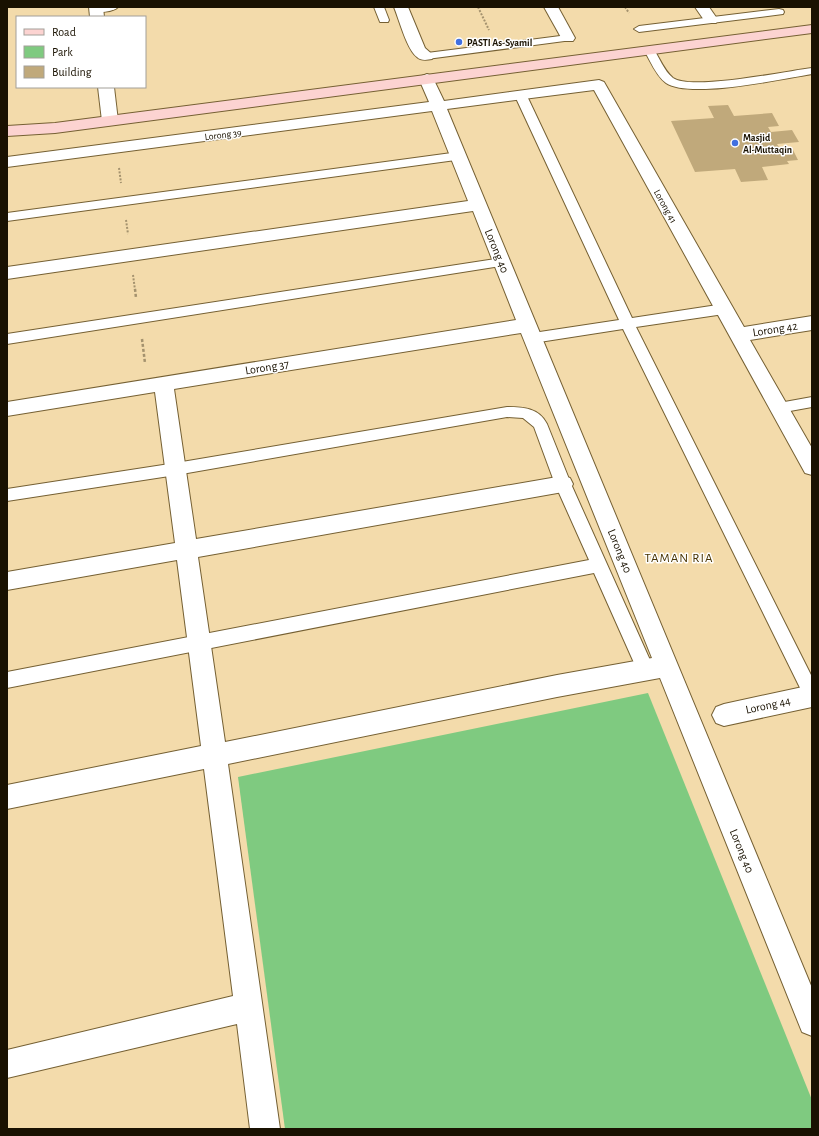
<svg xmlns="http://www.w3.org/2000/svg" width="819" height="1136" viewBox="0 0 819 1136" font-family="'Alegreya Sans',sans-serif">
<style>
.green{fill:#7fca80}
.building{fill:#c0a97b}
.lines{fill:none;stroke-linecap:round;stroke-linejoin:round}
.lane-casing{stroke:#756033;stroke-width:2}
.street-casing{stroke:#756033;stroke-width:2}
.secondary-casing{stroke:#756033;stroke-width:2}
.path-far1{stroke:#a4926e;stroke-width:2;stroke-dasharray:2 1.5;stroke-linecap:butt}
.path{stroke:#a4926e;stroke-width:2.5;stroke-dasharray:3 2;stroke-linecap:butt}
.lane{fill:#fff;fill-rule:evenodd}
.street{fill:#fff;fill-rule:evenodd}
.secondary{fill:#fcd3d1;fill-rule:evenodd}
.poi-dot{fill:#4170e1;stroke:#fff;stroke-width:1.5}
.labels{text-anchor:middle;stroke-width:3;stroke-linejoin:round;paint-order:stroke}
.far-poi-label{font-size:10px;font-weight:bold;fill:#191101;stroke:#fff;text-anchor:start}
.far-street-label{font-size:10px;fill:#191101;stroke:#fff}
.street-label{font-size:12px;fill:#191101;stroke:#fff}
.neighbourhood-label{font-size:13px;letter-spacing:1px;fill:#473302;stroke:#fff}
</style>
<rect width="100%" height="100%" fill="#f3dbab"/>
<polygon class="green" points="648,693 812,1100 812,1129 285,1129 238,777"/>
<polygon class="building" points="728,105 734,116 772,113 779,126 768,127 771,132 792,130 799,142 777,144 780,149 792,148 798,160 787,161 789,164 762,167 768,180 741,182 735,169 695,172 671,121 714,118 708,106"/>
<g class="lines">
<g class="lane-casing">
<g id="lane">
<path d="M92,7H118C113,12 99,13 92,11L91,9Z"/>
<polygon points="374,7 384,7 389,20 388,22 380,22"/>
<polygon points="779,9 783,10 784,12 783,14 639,32 634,29 639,26"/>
<polygon points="568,35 572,36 573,38 572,40 427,59 422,56 427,53"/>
<path d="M649,47L653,48C659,57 664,71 673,78C691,91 787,71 812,68V74C782,79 689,99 666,83C656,76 650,60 644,50Z"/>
<polygon points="521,93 527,96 632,318 724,304 729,306 731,309 729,312 724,314 636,327 812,677 812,703 806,700 623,329 533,343 528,341 526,338 528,335 533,333 619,320 515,96"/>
<polygon points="459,152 465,156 463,159 7,221 7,213"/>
<polygon points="502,258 507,259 508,262 507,265 7,344 7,334"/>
<polygon points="812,397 812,407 779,413 774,412 772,408 774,404 779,403"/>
<path d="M507,407C523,407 539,408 547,424L571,484L654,669L651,674L645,677L639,674L594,573L7,688V672L589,560L555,484L534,427L523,418L507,417L176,475L7,501V489L176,463Z"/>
</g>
</g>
<g class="street-casing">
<g id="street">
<polygon points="89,7 103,7 104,17 90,17"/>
<path d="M394,7H408L425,48L434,56L432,59C427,60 421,61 417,57C407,50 399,19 394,7Z"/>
<polygon points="544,7 558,7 575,38 573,41 563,41"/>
<polygon points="695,7 709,7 718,20 716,23 706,23"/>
<path d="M427,74L432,76L444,101L599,80L604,82L744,327L812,316V330L750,340L812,448V475L805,473L594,90L447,109L812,988V1036L802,1032L660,678L557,697L228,764L280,1129H250L237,1024L7,1078V1050L233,996L204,769L7,809V785L201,746L177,560L7,590V572L175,543L155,392L7,416V402L516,320L473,211L7,279V267L468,201L432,111L7,167V157L429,102L419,79L422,76ZM521,333L652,658L557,675L225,742L198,557L563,492L570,490L573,484L570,478L563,476L196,539L174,389Z"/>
<polygon points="98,87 114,87 118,121 116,124 104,124 102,121"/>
<polygon points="812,685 812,707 724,726 716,723 712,715 716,707 724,704"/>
</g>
</g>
<g class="secondary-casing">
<polygon id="secondary" points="812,25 812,33 55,133 7,136 7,126 55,123"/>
</g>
<g class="path-far1">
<polyline points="478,7 489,30"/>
<polyline points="625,7 629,13"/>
<polyline points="119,168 121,183"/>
<polyline points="126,220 128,234"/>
<polyline points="133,275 135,290"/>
</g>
<g class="path">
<polyline points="135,289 136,298"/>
<polyline points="142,339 145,363"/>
</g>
<use href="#lane" class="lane"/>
<use href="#street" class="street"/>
<use href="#secondary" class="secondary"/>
</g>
<g class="poi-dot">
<circle cx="459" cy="42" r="4"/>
<circle cx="735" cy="143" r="4"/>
</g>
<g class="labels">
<g class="far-poi-label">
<text x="467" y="46">PASTI As-Syamil</text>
<text x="743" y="141">Masjid<tspan x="743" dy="12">Al-Muttaqin</tspan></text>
</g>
<g class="far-street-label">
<text transform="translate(223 134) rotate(-7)" y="4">Lorong 39</text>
<text transform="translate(666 206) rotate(61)" y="4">Lorong 41</text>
</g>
<g class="street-label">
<text transform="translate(497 251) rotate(68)" y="4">Lorong 40</text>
<text transform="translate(775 329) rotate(-9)" y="4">Lorong 42</text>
<text transform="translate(267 367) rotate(-9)" y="4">Lorong 37</text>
<text transform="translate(620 551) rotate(68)" y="4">Lorong 40</text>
<text transform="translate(768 705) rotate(-12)" y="4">Lorong 44</text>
<text transform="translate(742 851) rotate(68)" y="4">Lorong 40</text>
</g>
<g class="neighbourhood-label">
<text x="679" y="562">TAMAN RIA</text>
</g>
</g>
<rect width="819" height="1136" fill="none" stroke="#191101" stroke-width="16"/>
<rect x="16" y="16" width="130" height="72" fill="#ffffff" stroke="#a3a099"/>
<rect x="24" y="29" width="20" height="6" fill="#fcd3d1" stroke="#a3a099"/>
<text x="52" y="36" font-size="12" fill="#191101">Road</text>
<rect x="24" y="46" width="20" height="12" fill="#7fca80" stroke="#a3a099"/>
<text x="52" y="56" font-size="12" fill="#191101">Park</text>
<rect x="24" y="66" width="20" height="12" fill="#c0a97b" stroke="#a3a099"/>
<text x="52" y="76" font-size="12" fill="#191101">Building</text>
</svg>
